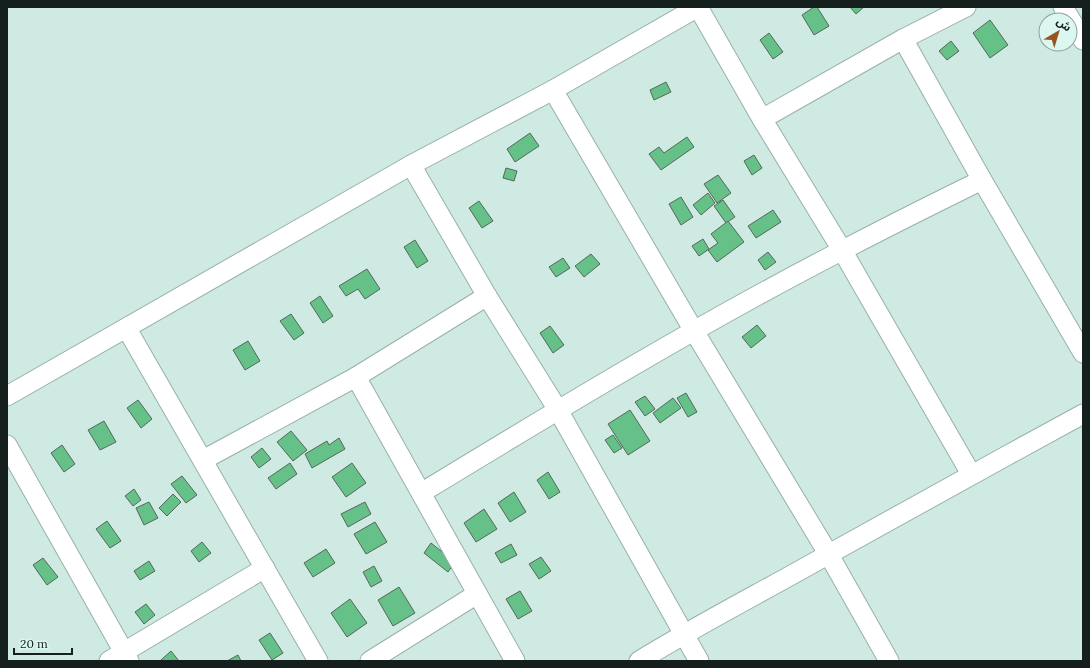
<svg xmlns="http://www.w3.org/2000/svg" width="1090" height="668" viewBox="0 0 1090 668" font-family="Lora,'Noto Sans Arabic',serif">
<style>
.building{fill:#66c189;stroke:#55675b}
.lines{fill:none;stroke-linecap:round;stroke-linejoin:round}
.minor-casing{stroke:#97b0ab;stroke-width:21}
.minor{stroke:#fff;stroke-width:19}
</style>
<rect width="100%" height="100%" fill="#cfe9e3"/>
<g class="building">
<polygon points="814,7 817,7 829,26 814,35 802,15"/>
<polygon points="850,7 864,7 856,14"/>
<polygon points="990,20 1008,45 990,58 973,33"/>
<polygon points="769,33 783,52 773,59 760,40"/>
<polygon points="951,41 959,51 947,60 939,51"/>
<polygon points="666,82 671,92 654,100 650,90"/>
<polygon points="530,133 539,146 515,162 507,149"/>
<polygon points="687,137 694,147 661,170 649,154 659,147 664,153"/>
<polygon points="754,155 762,168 752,175 744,161"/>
<polygon points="506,168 517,171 514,181 503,178"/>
<polygon points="718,175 731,193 717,203 704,184"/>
<polygon points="708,193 715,203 701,215 693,205"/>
<polygon points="681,197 693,217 681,225 669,204"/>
<polygon points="723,200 735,217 726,223 714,206"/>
<polygon points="479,201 493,221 482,228 469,208"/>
<polygon points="773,210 781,222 756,238 748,226"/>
<polygon points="728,221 744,242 717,262 708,250 718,243 711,234"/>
<polygon points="703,239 709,249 699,256 692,246"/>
<polygon points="415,240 428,261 417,268 404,247"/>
<polygon points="768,252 776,262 765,270 758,260"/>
<polygon points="591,254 600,264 584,277 575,266"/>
<polygon points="563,258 570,268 556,277 549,267"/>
<polygon points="367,269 380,289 365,299 358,289 346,296 339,286"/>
<polygon points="320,296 333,316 323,323 310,303"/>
<polygon points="291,314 304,333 294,340 280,321"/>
<polygon points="757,325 766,336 751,348 742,337"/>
<polygon points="550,326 564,345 553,353 540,333"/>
<polygon points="248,341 260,361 245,370 233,350"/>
<polygon points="686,393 697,412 688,417 677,398"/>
<polygon points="645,396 655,409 645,416 635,402"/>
<polygon points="673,398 681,408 660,423 653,413"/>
<polygon points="138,400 152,419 141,428 127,408"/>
<polygon points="630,410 650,441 628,455 608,424"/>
<polygon points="104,421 116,442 100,450 88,430"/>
<polygon points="291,431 307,450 293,461 277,442"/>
<polygon points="613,435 622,448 614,453 605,440"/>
<polygon points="339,438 345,449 312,468 305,454 327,441 329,445"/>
<polygon points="62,445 75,464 64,472 51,453"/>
<polygon points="262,448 271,459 259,468 251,457"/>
<polygon points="290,463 297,474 276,489 268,478"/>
<polygon points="352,463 366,483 346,497 332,477"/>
<polygon points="548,472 560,492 549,499 537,480"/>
<polygon points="182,476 197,495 186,503 171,484"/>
<polygon points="134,489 141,500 133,506 125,496"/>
<polygon points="514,492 526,512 510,522 498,503"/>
<polygon points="173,494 181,502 167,516 159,508"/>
<polygon points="149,502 158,518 144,525 136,508"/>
<polygon points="365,502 371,514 348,527 341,514"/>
<polygon points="484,509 497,529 476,542 464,523"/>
<polygon points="107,521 121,541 110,548 96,529"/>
<polygon points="375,522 387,542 366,554 354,534"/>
<polygon points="202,542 211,553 199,562 191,551"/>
<polygon points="431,543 455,562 448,572 424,553"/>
<polygon points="511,544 517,555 501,563 495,553"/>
<polygon points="326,549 335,563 313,577 304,563"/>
<polygon points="541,557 551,571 539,579 529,564"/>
<polygon points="43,558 58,577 47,585 33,565"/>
<polygon points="149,561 155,571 140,580 134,571"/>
<polygon points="374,566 382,581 371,587 363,572"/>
<polygon points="399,587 415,613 393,626 378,600"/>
<polygon points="520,591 532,611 518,619 506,599"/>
<polygon points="350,599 367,623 347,637 331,613"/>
<polygon points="146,604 155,615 144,624 135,612"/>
<polygon points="270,633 283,653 272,660 259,640"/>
<polygon points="171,651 179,661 162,661 161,660"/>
<polygon points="238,655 241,661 227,661"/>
</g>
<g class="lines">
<g class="minor-casing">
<g id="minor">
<polyline points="698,7 762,119 842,250 971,474"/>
<polyline points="1063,7 1083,40"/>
<polyline points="903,39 982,180 1083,353"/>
<polyline points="553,90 694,331 829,555 889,661"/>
<polyline points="762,119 903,39 966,7"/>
<polyline points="411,165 487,296 558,410 699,661"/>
<polyline points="127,329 318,661"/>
<polyline points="356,377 515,661"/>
<polyline points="7,396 411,165 553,90 698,7"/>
<polyline points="7,445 129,661"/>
<polyline points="203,460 356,377 487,296"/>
<path d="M421,493C559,409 699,324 843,250C889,226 935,203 982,180"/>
<polyline points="109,661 265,568"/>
<polyline points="370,661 477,594"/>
<path d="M639,661C701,623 766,590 829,554C914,507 998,460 1083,414"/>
</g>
</g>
<use href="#minor" class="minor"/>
</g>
<rect width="1090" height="668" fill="none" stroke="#151f1d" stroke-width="16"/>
<g transform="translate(1058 32) rotate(38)"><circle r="19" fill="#dcf6f0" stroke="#8ca09c"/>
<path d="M0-3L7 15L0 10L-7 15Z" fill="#975423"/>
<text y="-6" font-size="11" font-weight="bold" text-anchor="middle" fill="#151f1d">ش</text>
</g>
<path d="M14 648v6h58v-6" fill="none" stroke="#151f1d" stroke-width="2"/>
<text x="20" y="648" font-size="12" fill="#151f1d" stroke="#dcf6f0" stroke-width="3" paint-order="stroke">20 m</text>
</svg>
